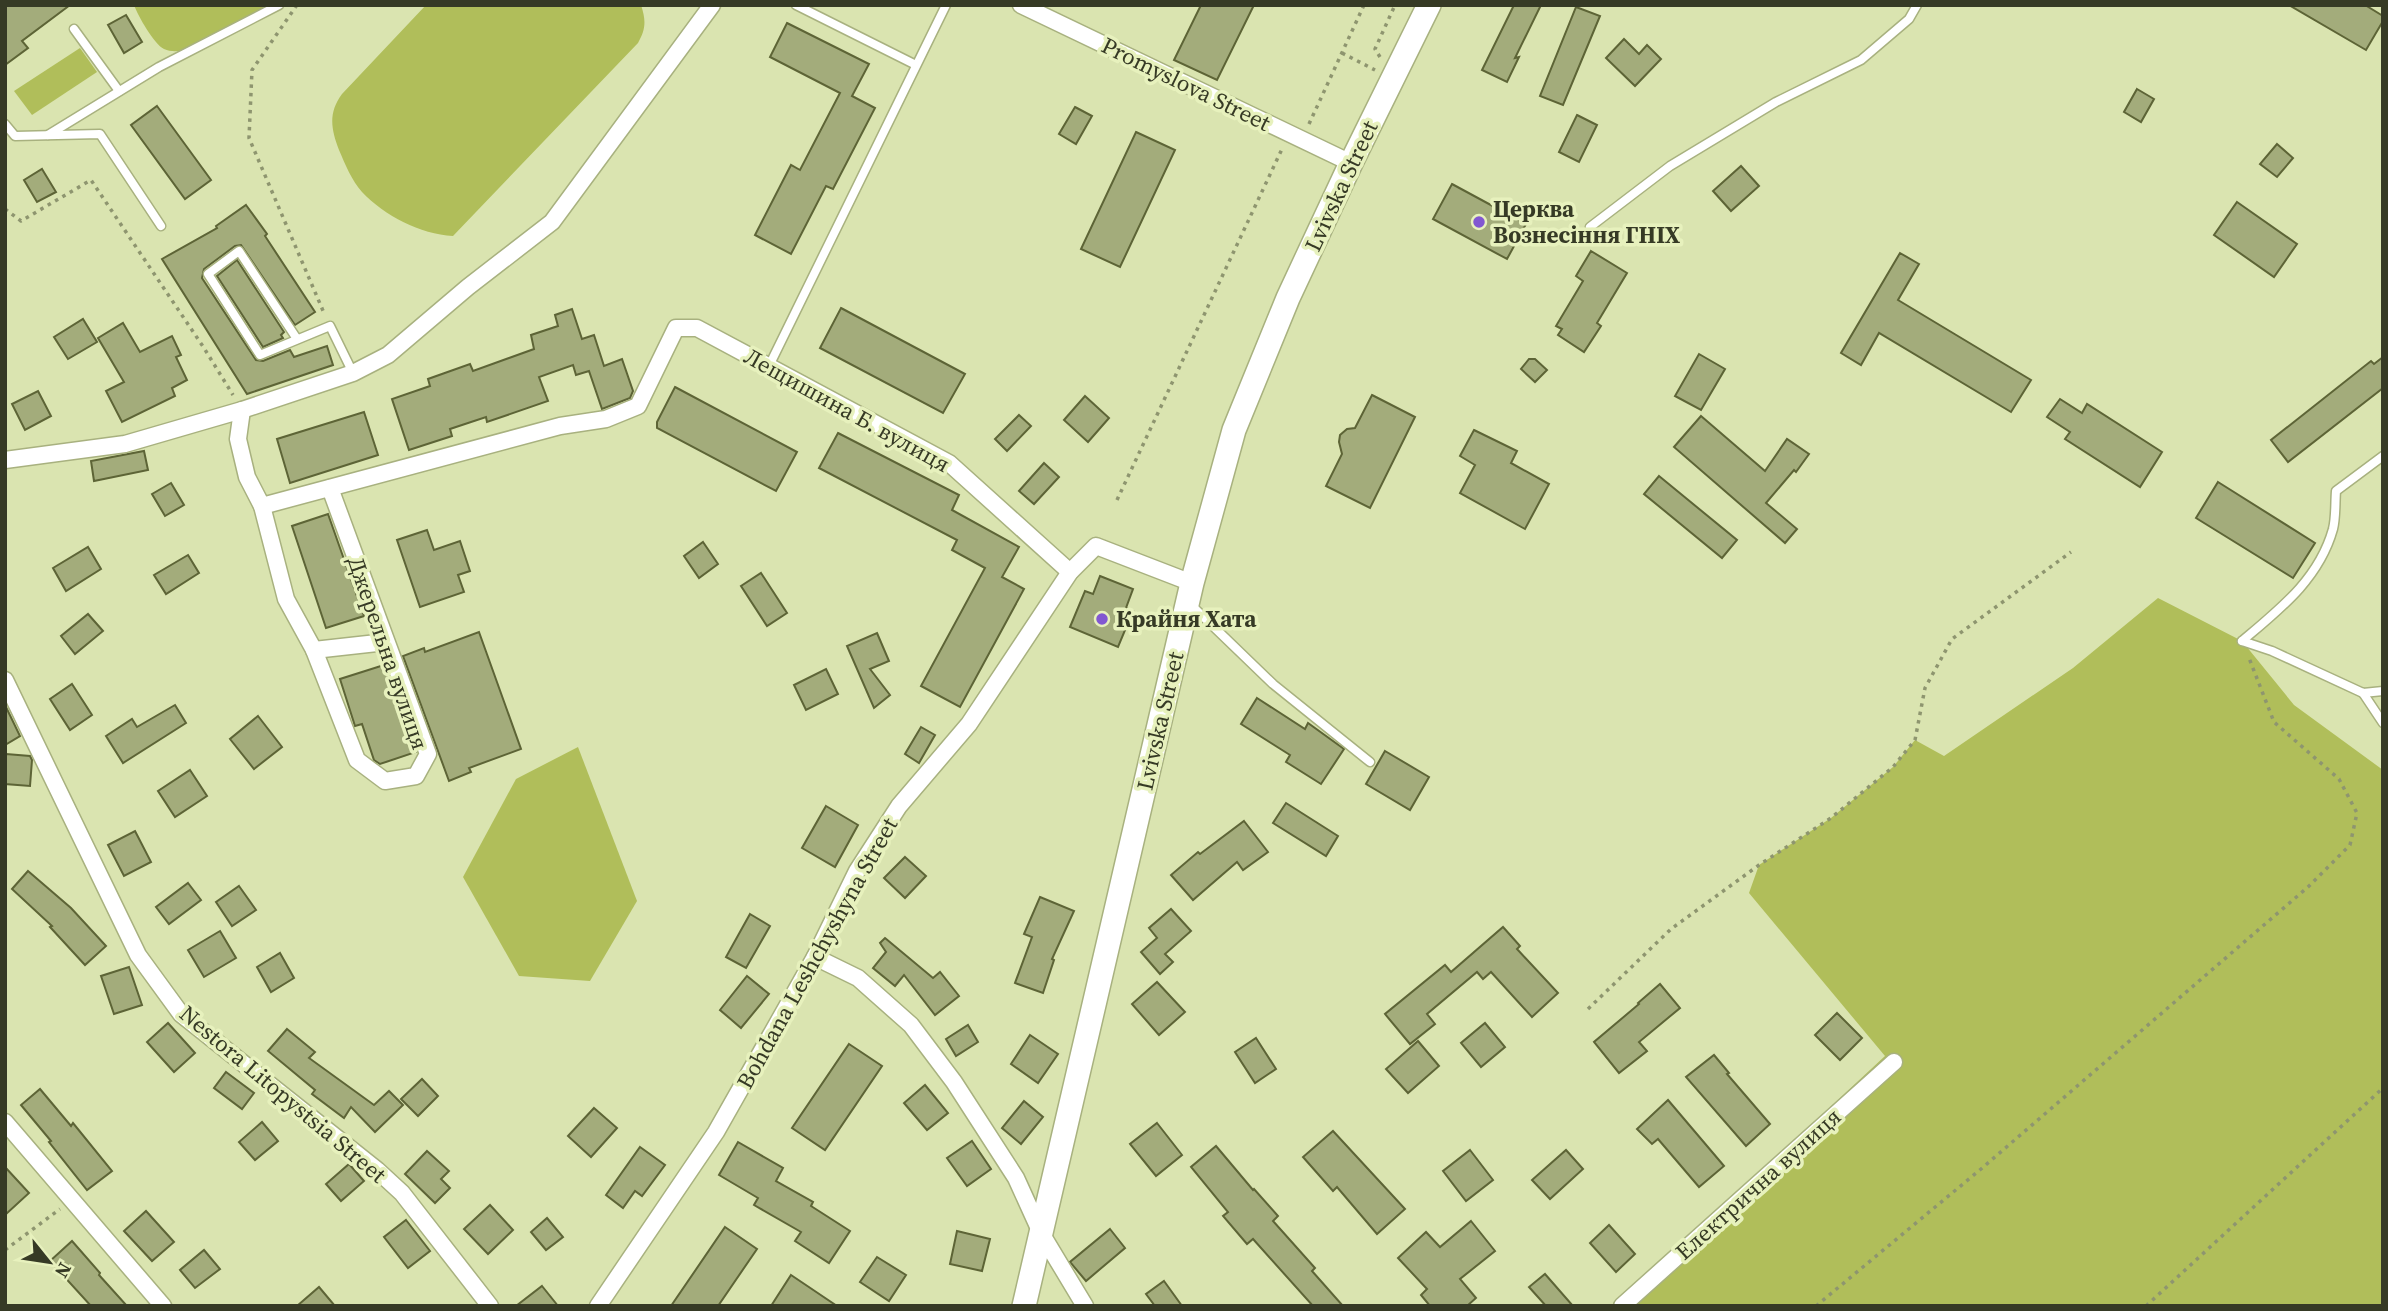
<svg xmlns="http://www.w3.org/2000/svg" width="2388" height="1311" viewBox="0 0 2388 1311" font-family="'Source Serif 4',serif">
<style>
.green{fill:#b0be5a}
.building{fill:#a3ac7b;stroke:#5d6436;stroke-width:2}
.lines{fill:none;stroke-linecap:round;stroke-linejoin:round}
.service-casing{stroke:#a8b17f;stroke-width:11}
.minor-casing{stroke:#a8b17f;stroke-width:19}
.secondary-casing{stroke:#a8b17f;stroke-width:26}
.path{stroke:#8e956f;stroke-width:3.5;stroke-dasharray:3.5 5;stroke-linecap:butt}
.service{stroke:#fff;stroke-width:8}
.minor{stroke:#fff;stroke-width:16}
.secondary{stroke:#fff;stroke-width:23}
.poi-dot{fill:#8258d1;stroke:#e7f1bd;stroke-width:2.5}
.labels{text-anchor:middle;stroke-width:7;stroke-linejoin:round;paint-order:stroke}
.street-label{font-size:23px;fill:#363a25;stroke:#e7f1bd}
.poi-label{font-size:23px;font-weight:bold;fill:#363a25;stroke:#e7f1bd;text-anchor:start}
</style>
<rect width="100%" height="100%" fill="#dae4b0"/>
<g class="green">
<path d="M134,5H272L182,51C176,51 170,52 164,49C154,44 138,16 134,5Z"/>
<path d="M426,5H641C646,20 646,29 638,43L453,236C420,234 385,216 362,192C352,181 345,164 339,150C331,129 328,113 342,94Z"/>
<polygon points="80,48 97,72 32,115 14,91"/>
<polygon points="2158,598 2242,641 2294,705 2383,770 2383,1306 1617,1306 1885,1056 1749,893 1759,865 1831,818 1893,767 1915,740 1944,756 2073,668"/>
<polygon points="578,747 637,901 590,981 519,976 463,877 516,779"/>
</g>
<g class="building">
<polygon points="5,5 70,5 22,41 28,48 5,65"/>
<polygon points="1201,5 1254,5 1217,80 1174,60"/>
<polygon points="1514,5 1541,5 1515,58 1519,57 1507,82 1482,70"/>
<polygon points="2289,5 2365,5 2383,16 2383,21 2366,50"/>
<polygon points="1576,7 1600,16 1563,105 1540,96"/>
<polygon points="126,15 142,42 124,53 108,25"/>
<polygon points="787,23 869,64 852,96 875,108 833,189 826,186 791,254 755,235 791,165 800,170 840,93 770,57"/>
<polygon points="1624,39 1639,54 1647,45 1661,59 1635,86 1606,58"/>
<polygon points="2137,89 2154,99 2141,122 2124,112"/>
<polygon points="157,106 211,180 185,199 131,125"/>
<polygon points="1075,107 1092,116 1076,144 1059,134"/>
<polygon points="1577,115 1597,125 1579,162 1559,152"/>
<polygon points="1136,132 1175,150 1120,267 1081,249"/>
<polygon points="2277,144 2293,158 2277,177 2260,164"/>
<polygon points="1741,166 1759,186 1731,211 1713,191"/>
<polygon points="42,169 56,192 37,202 24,180"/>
<polygon points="1452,184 1526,224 1507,259 1433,219"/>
<polygon points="2237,202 2297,244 2274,277 2214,235"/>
<polygon points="246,205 267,234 265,236 315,312 295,325 241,245 235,246 204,269 202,278 256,360 263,361 290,350 294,357 327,346 333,365 247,394 162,259 217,228 216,226"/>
<polygon points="1591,251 1627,273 1597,323 1601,326 1584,352 1558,335 1562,329 1556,326 1583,281 1576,276"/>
<polygon points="1900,253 1919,264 1898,300 2031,380 2011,412 1879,333 1861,365 1841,353"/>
<polygon points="237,260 284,332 281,335 283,338 263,347 217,276"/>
<polygon points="841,308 965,374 943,413 820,348"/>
<polygon points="572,309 582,339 594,335 604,366 622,359 633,391 630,398 602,409 589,371 576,375 573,365 539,377 548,401 487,422 486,417 450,429 452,436 409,450 392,399 430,386 428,379 470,364 473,371 534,349 531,335 558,326 555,315"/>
<polygon points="83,319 97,342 68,359 54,337"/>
<polygon points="123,323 140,352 172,336 181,355 176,357 187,380 172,388 175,396 122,422 106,391 124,382 98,338"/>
<polygon points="1699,354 1725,369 1701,410 1675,396"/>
<polygon points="2383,357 2383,388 2288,462 2271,440 2371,361 2374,364"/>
<polygon points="1529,359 1535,359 1547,370 1535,382 1521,369"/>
<polygon points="675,387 797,452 776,491 657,428 657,422"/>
<polygon points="38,391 51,416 25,430 12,404"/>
<polygon points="1372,395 1415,417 1370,508 1326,486 1342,454 1339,442 1340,435 1347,429 1355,428"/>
<polygon points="1085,396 1109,418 1088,442 1064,420"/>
<polygon points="2060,399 2082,413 2087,404 2162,452 2140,487 2065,439 2070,432 2047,417"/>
<polygon points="364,412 378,455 290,483 277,439"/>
<polygon points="1019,415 1031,426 1007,451 995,439"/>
<polygon points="1701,416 1765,471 1787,439 1809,454 1796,472 1794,470 1766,503 1797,529 1785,543 1674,447"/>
<polygon points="1474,430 1517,451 1511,463 1549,484 1525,529 1460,493 1475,465 1460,456"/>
<polygon points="838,433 959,495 952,510 1019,547 1002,577 1024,589 960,707 921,686 985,568 952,550 957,540 819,468"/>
<polygon points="144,451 148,470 94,481 91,461"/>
<polygon points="1044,463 1059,477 1034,504 1019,491"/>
<polygon points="1659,476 1737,540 1722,558 1644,494"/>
<polygon points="2218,482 2315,543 2293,578 2196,518"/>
<polygon points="171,483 184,505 165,516 152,494"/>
<polygon points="328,514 364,616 326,628 292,526"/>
<polygon points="427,530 434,550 460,541 470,571 458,575 464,592 420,607 397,540"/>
<polygon points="703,542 718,564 699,578 684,556"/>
<polygon points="88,547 101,569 66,591 53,568"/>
<polygon points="188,555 199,573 166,594 154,575"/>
<polygon points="761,573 787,613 767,626 741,586"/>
<polygon points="1100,576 1133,589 1126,608 1133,611 1118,647 1070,627 1085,591 1093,594"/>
<polygon points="88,614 103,631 75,654 61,636"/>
<polygon points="479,632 521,749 469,768 471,772 449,781 403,656 424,648 425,652"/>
<polygon points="877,633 889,661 870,669 890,695 874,708 847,646"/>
<polygon points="384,665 416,752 380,764 374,760 362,724 355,726 340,679"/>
<polygon points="826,669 838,694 806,710 794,685"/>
<polygon points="72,684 92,715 70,730 50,699"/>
<polygon points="1257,698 1305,729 1308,723 1344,749 1321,784 1286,762 1290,755 1241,724"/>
<polygon points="5,705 20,736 5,745"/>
<polygon points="175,705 186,723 123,763 106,736 132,719 137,727"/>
<polygon points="258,716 282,747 254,769 230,739"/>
<polygon points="921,727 935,735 919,763 905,754"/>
<polygon points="1385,751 1429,777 1410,810 1366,784"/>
<polygon points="6,754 30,756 32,760 30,786 5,784"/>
<polygon points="190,770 207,796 175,817 158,791"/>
<polygon points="1286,803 1338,836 1326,856 1273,823"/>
<polygon points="826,806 858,825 835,867 802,848"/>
<polygon points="1244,821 1268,852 1243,870 1237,862 1193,900 1171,875 1198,852 1200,854"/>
<polygon points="135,831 151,862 124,876 108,845"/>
<polygon points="905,857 926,876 905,898 884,878"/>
<polygon points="28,871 71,908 106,946 85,965 50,927 52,926 12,889"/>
<polygon points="188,883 201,900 169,924 156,907"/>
<polygon points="239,886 256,910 232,926 216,902"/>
<polygon points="1040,897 1074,911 1052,959 1054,960 1043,993 1015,983 1032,937 1024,934"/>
<polygon points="1171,909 1191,931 1165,954 1173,962 1160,974 1141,952 1157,938 1149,928"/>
<polygon points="750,914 770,926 746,968 726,957"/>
<polygon points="1503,927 1520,946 1517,949 1558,993 1532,1017 1491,972 1483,979 1477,972 1427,1014 1435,1024 1410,1044 1385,1014 1445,965 1451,972"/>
<polygon points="220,931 236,958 204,977 188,950"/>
<polygon points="885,938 933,978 940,972 959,996 935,1015 904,975 895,986 873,968 886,952 880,943"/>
<polygon points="280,953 294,978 271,992 257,967"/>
<polygon points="129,967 142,1005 114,1014 101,976"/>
<polygon points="747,976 769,994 741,1028 720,1010"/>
<polygon points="1157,982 1185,1012 1159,1035 1132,1004"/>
<polygon points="1660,984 1680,1008 1639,1042 1647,1051 1619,1073 1594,1042 1639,1004 1638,1003"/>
<polygon points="1837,1013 1862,1038 1840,1060 1815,1035"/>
<polygon points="168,1023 195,1053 174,1072 147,1042"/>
<polygon points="1485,1023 1505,1047 1481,1067 1461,1043"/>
<polygon points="968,1025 978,1042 956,1056 946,1039"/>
<polygon points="287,1029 315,1052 309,1058 374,1105 389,1091 403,1105 375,1132 351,1107 344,1118 312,1094 315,1090 268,1051"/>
<polygon points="1030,1035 1058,1054 1038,1083 1011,1064"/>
<polygon points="1256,1038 1276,1069 1255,1083 1235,1052"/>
<polygon points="1418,1041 1439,1066 1408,1093 1386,1069"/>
<polygon points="849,1044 882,1066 825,1150 792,1128"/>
<polygon points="1714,1055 1729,1073 1727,1074 1770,1124 1746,1146 1686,1077"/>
<polygon points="226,1072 254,1093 242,1109 214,1088"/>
<polygon points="422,1079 438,1096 418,1116 401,1099"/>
<polygon points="925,1085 948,1113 927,1130 904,1103"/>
<polygon points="40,1089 71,1126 73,1123 112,1171 87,1190 49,1142 51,1141 21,1105"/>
<polygon points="1668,1100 1724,1166 1699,1187 1658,1139 1652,1144 1637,1129"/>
<polygon points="1024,1101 1043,1117 1021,1144 1002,1128"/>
<polygon points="594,1108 617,1128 591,1157 568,1136"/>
<polygon points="262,1122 278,1141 255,1160 239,1142"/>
<polygon points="1157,1123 1182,1155 1156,1176 1130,1144"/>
<polygon points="1333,1131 1405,1209 1377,1234 1337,1187 1333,1191 1303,1157"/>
<polygon points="972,1141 991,1169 967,1186 947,1158"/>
<polygon points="738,1142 783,1168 776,1181 813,1202 811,1206 850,1231 829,1263 795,1241 801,1232 754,1205 758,1198 719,1175"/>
<polygon points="1216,1146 1253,1190 1254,1189 1278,1216 1273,1221 1315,1268 1312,1271 1343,1306 1313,1306 1253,1239 1247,1244 1223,1216 1228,1212 1191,1167"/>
<polygon points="640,1147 665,1165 642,1196 635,1191 623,1208 606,1195"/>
<polygon points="1470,1150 1493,1180 1466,1201 1443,1171"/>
<polygon points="1566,1150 1583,1169 1550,1199 1532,1180"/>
<polygon points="427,1151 449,1171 441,1179 450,1188 435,1203 405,1174"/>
<polygon points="349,1164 364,1181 341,1201 326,1184"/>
<polygon points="5,1167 29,1193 5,1215"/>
<polygon points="490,1205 513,1230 488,1254 464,1229"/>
<polygon points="146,1211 174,1242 152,1261 124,1231"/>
<polygon points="547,1218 563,1237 546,1250 531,1232"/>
<polygon points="406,1220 430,1251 408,1268 384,1237"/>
<polygon points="1471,1221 1495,1251 1460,1279 1476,1298 1467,1306 1430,1306 1421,1295 1427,1289 1398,1258 1426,1232 1440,1247"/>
<polygon points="1609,1225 1635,1254 1616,1272 1590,1243"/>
<polygon points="725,1227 757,1249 718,1306 671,1306"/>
<polygon points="1110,1229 1125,1248 1086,1281 1070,1262"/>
<polygon points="957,1231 990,1239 982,1271 950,1264"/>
<polygon points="72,1241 100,1273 99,1275 127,1306 91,1306 50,1261"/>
<polygon points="204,1250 220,1269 195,1288 180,1270"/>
<polygon points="877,1257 906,1275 889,1301 860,1282"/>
<polygon points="1545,1274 1573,1306 1546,1306 1529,1287"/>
<polygon points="791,1275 837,1306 771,1306"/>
<polygon points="1164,1281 1182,1306 1155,1306 1146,1294"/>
<polygon points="542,1286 558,1306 516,1306"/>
<polygon points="319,1287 335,1306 297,1306"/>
</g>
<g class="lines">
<g class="service-casing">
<g id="service">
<polyline points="796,5 916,65"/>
<polyline points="74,29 119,91"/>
<polyline points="5,124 15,136 100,134 161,226"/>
<polyline points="48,135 159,67 279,5"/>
<polyline points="1590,227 1670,166 1776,102 1861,60 1909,19 1917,5"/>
<polyline points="297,339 239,251 208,274 260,355 330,326 353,373"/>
<polyline points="769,366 946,5"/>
<polyline points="1189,603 1273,684 1370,762"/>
<path d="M2242,641C2280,609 2319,579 2333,529C2336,517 2335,503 2336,491L2383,456"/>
<polyline points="2242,641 2272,651 2363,693 2383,691"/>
<polyline points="2363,693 2383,723"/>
</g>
</g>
<g class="minor-casing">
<g id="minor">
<polyline points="1021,5 1351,163"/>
<polyline points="242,410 238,439 247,477 262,506 560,426 606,419 638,406 676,328 697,328 949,463 1070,572"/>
<polyline points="5,460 125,444 242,410 353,373 388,355 468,287 552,222 712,5"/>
<polyline points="262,506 286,599 314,650 357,760 385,781 416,776 428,754 330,488"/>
<polyline points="314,650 386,642"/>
<polyline points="5,680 138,955 181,1014 377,1170 402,1193 490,1306"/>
<polyline points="815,957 858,978 911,1025 954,1082 1016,1178 1041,1233 1085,1306"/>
<polyline points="5,1122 163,1306"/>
<polyline points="598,1306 716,1132 815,957 857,871 899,806 969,724 1070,572 1096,546 1192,583"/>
<polyline points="1622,1306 1894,1062"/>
</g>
</g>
<g class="secondary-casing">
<polyline id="secondary" points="1024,1306 1192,583 1234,430 1288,298 1351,163 1429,5"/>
</g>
<g class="path">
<polyline points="297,5 252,70 249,138 324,313"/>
<polyline points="1342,53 1375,70"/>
<polyline points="1380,57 1375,49 1395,5"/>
<polyline points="1309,124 1364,5"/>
<polyline points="5,209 21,221 91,180 204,348 233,395"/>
<polyline points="1117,500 1282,149"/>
<polyline points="1588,1009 1671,929 1759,865 1831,818 1893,767 1915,740 1925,688 1952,639 2071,552"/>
<polyline points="5,1250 60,1209"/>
<polyline points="1816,1306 1981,1169 2308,887 2350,845 2357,813 2339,779 2274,722 2249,658"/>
<polyline points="2146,1306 2383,1088"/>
</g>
<use href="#service" class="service"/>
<use href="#minor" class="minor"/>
<use href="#secondary" class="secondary"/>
</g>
<g class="poi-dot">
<circle cx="1479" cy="222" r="7"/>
<circle cx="1102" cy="619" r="7"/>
</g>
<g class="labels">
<g class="street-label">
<text transform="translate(1186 84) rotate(26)" y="8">Promyslova Street</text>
<text transform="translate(1341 186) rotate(-65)" y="8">Lvivska Street</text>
<text transform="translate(847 410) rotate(29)" y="8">Лещишина Б. вулиця</text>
<text transform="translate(388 653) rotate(71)" y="8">Джерельна вулиця</text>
<text transform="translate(1160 721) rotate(-77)" y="8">Lvivska Street</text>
<text transform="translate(817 953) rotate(-61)" y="8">Bohdana Leshchyshyna Street</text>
<text transform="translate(283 1094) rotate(40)" y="8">Nestora Litopystsia Street</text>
<text transform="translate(1758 1184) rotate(-42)" y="8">Електрична вулиця</text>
</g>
<g class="poi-label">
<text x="1493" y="217">Церква<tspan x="1493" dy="26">Вознесіння ГНІХ</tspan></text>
<text x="1116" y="627">Крайня Хата</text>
</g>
</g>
<rect width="2388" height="1311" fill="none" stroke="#363a25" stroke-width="14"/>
<g transform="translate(49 1262) rotate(120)" stroke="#e7f1bd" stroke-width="5" paint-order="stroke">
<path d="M0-5L12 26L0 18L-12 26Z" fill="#363a25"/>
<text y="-10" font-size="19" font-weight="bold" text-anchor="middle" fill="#363a25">N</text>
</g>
</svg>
